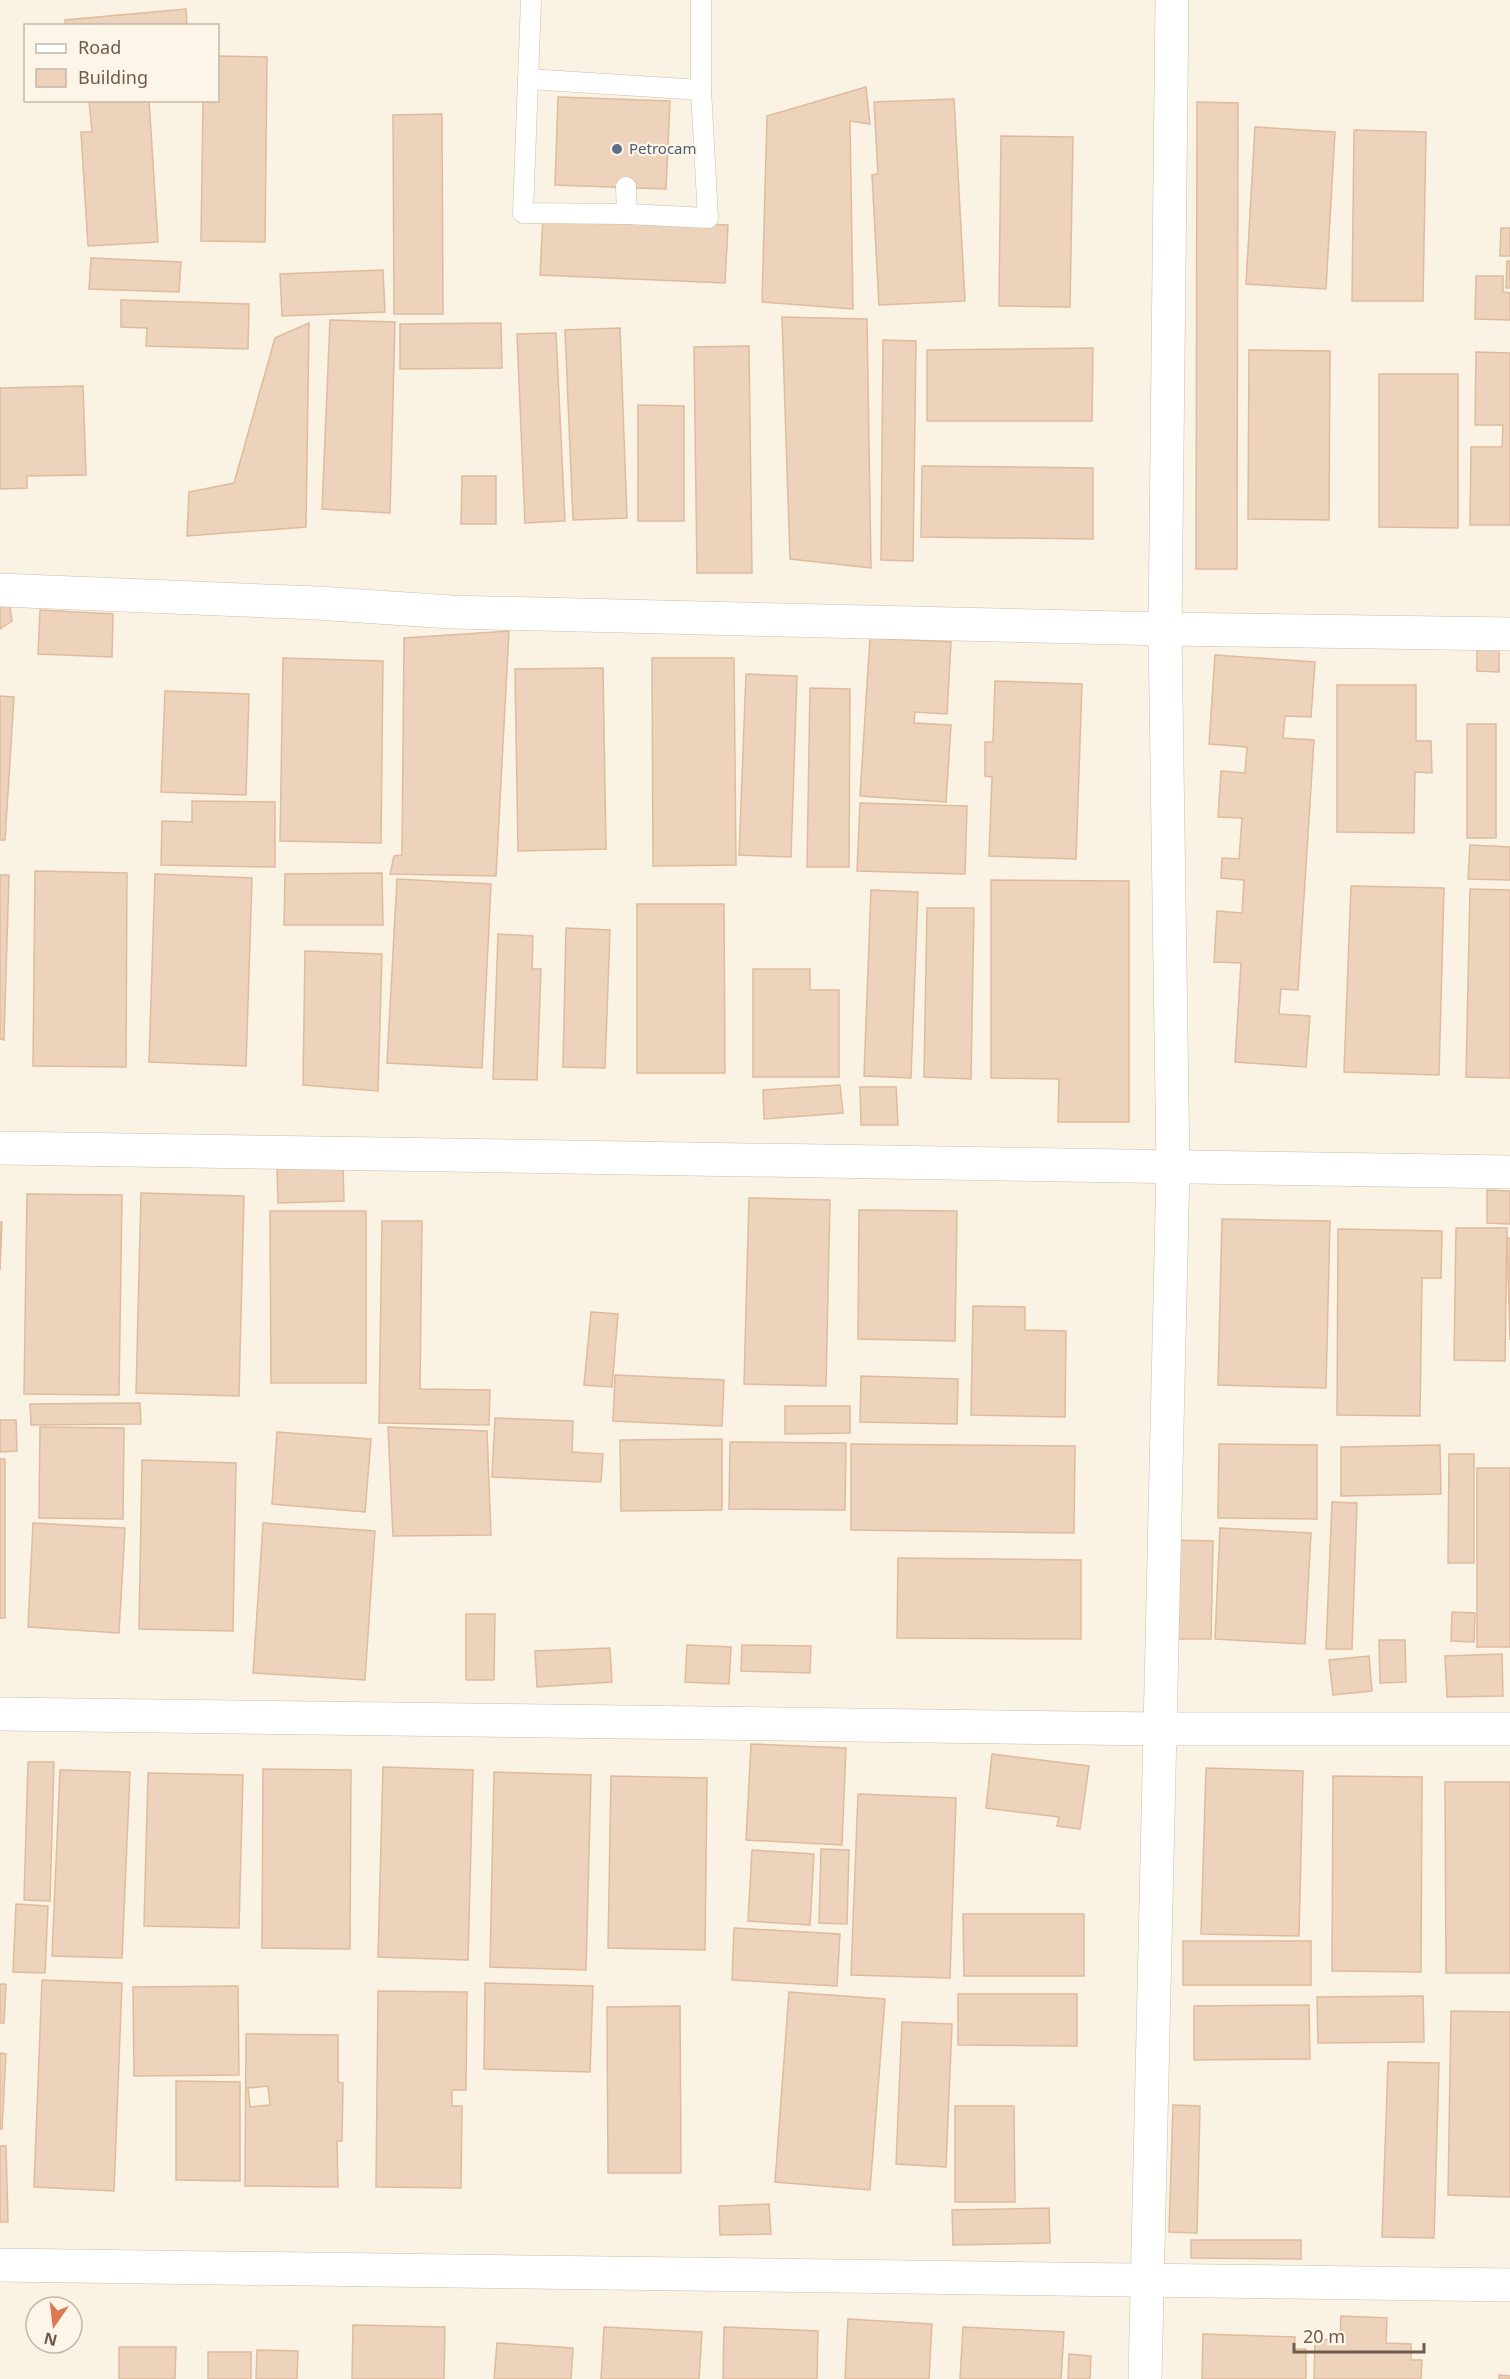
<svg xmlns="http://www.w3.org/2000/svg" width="1510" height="2379" viewBox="0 0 1510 2379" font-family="'Noto Sans',sans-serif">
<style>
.building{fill:#edd3bc;stroke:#dfbb9e;stroke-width:1.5;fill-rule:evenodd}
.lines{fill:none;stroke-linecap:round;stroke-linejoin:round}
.lane-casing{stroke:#ccbdad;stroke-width:21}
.street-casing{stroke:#ccbdad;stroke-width:34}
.lane{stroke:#fff;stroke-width:20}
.street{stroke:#fff;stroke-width:33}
.service-dot{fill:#5c6f8a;stroke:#fdf6e8;stroke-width:2}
.labels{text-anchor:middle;stroke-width:4.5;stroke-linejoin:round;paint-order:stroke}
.service-label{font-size:15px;fill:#4e5e75;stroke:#fdf6e8;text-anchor:start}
</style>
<rect width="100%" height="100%" fill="#faf2e2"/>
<g class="building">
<polygon points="186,9 187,26 65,26 65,20"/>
<polygon points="218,56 267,57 265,242 201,241 203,100 218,100"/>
<polygon points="866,87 870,124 850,121 853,309 762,302 767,116"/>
<polygon points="558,97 670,101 666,189 555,185"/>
<polygon points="954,99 965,301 879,305 872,175 878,174 874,102"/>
<polygon points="89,100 149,100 158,242 88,246 81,132 92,132"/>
<polygon points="1197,102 1238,103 1237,569 1196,569"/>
<polygon points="442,114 443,314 394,314 393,115"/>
<polygon points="1255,127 1335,132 1326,289 1246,284"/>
<polygon points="1354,130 1426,132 1423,301 1352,301"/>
<polygon points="1001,136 1073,137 1070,307 999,306"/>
<polygon points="543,216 728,225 725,283 540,275"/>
<polygon points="1501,228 1510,228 1510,256 1500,256"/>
<polygon points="91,258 181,262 179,292 89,289"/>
<polygon points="1507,261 1510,261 1510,288 1506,288"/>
<polygon points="383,270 385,312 282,316 280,274"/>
<polygon points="1476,276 1503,276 1503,292 1510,293 1510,320 1475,319"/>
<polygon points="121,300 249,304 248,349 146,346 147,328 121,327"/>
<polygon points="782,317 867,319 871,568 790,559"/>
<polygon points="330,320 395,322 390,513 322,509"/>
<polygon points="309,323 306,527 187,536 189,492 234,483 275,338"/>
<polygon points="501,323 502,368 400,369 400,324"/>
<polygon points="620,328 627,518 573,520 565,330"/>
<polygon points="556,333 565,521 525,523 517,334"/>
<polygon points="883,340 916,341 913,561 881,560"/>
<polygon points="749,346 752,573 697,573 694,347"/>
<polygon points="1093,348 1092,421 927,421 927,350"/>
<polygon points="1249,350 1330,351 1329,520 1248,519"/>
<polygon points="1476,352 1510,353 1510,525 1470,525 1471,447 1502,447 1503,425 1475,425"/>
<polygon points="1379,374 1458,374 1458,528 1379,527"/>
<polygon points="83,386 86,475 27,476 27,488 0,489 0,388"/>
<polygon points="638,405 684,406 684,521 638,521"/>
<polygon points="922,466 1093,468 1093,539 921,537"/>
<polygon points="462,476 496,476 496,524 461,524"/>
<polygon points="9,601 12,621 0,629 0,602"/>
<polygon points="40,610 113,614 112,657 38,654"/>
<polygon points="509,631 496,876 390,874 394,856 402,855 404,638"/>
<polygon points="870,638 951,642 947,714 915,712 914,723 951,725 946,802 860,796"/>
<polygon points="1477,649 1499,650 1499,672 1477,671"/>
<polygon points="1215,655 1315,662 1311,717 1285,716 1283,738 1314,740 1298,990 1281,989 1279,1014 1310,1016 1306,1067 1235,1062 1241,963 1214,962 1217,911 1242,913 1244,880 1221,878 1222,858 1239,859 1242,818 1218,817 1221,771 1245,773 1247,747 1209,744"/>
<polygon points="283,658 383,661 381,843 280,841"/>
<polygon points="652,658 734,658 736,865 653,866"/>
<polygon points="603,668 606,849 518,851 515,669"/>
<polygon points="746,674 797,676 791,857 739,855"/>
<polygon points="995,681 1082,684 1076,859 989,856 992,777 985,776 985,742 993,742"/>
<polygon points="1337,685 1416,685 1416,741 1431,741 1432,773 1415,772 1414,833 1337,832"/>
<polygon points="810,688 850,689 849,867 807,867"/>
<polygon points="165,691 249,694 246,795 161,792"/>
<polygon points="0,696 14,697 5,840 0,840"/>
<rect x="1467" y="724" width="29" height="114"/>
<polygon points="192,801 275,802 275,867 161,865 162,821 192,822"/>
<polygon points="860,803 967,806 965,874 857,871"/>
<polygon points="1470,845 1510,847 1510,880 1468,879"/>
<polygon points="35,871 127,873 126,1067 33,1066"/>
<polygon points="382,873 383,925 284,925 285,874"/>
<polygon points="155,874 252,878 246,1066 149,1062"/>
<polygon points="0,875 9,875 4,1040 0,1039"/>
<polygon points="397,879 491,884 482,1068 387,1063"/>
<polygon points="991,880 1129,881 1129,1122 1058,1122 1059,1079 991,1078"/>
<polygon points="1351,886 1444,888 1439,1075 1344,1072"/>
<polygon points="1470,889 1510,890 1510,1078 1466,1077"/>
<polygon points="871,890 918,892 911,1078 864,1076"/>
<polygon points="637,904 724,904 725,1073 637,1073"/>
<polygon points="927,908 974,908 971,1079 924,1077"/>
<polygon points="566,928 610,930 605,1068 563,1067"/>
<polygon points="498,934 533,936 532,969 541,969 537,1080 493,1079"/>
<polygon points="305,951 382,954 378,1091 303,1085"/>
<polygon points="753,969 810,969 810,990 839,990 839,1077 753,1077"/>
<polygon points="840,1085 843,1113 764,1119 763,1090"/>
<polygon points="860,1087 896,1087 898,1125 861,1125"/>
<polygon points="343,1167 344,1201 278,1203 277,1168"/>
<polygon points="1487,1190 1510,1191 1510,1224 1487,1223"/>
<polygon points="141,1193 244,1196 239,1396 136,1393"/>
<polygon points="27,1194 122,1195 119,1395 24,1394"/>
<polygon points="749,1198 830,1200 826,1386 744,1384"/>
<polygon points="859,1210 957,1211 955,1341 858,1339"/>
<polygon points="270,1211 366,1211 366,1383 271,1383"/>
<polygon points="1222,1219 1330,1221 1326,1388 1218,1385"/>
<polygon points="382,1221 422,1221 420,1389 490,1390 489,1425 379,1423"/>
<polygon points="0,1222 2,1222 0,1270"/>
<polygon points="1456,1228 1507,1228 1505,1361 1454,1360"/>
<polygon points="1338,1229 1442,1231 1441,1278 1422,1278 1420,1416 1337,1415"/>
<polygon points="1507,1238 1510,1238 1510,1340"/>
<polygon points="973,1306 1025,1307 1025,1330 1066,1331 1065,1417 971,1415"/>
<polygon points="591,1312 618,1314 612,1387 584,1385"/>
<polygon points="615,1375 724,1380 722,1426 613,1421"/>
<polygon points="861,1376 958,1379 957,1424 860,1422"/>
<polygon points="140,1403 141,1424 31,1425 30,1404"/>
<polygon points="785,1406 850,1406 850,1433 785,1434"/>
<polygon points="495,1418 573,1421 572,1452 603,1454 601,1482 492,1477"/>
<polygon points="0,1420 16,1420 17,1451 0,1452"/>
<polygon points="40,1427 124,1428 123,1519 39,1518"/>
<polygon points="388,1427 487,1431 491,1535 393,1536"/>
<polygon points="277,1432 371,1439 365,1512 272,1504"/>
<polygon points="722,1439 722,1510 621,1511 620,1440"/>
<polygon points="730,1442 846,1443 845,1510 729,1509"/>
<polygon points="851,1444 1075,1446 1074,1533 851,1530"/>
<polygon points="1219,1444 1317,1445 1317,1519 1218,1518"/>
<polygon points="1440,1445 1441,1494 1341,1496 1341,1447"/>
<polygon points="1449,1454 1474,1454 1474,1563 1448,1563"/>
<rect x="0" y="1459" width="5" height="159"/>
<polygon points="142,1460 236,1463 233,1631 139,1629"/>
<rect x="1477" y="1468" width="33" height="179"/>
<polygon points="1332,1502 1357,1503 1352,1649 1326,1649"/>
<polygon points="33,1523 125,1528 119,1633 28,1627"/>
<polygon points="263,1523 375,1531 365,1680 253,1673"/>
<polygon points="1220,1528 1311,1533 1305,1644 1215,1639"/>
<polygon points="1175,1540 1213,1541 1211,1639 1173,1639"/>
<polygon points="898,1558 1081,1560 1081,1639 897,1638"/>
<polygon points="1452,1612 1475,1613 1474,1642 1451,1641"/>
<polygon points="466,1614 495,1614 494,1680 466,1680"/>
<polygon points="1379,1640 1405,1640 1406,1682 1380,1683"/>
<polygon points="687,1645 731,1647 729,1684 685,1682"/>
<polygon points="742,1645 811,1646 810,1673 741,1671"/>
<polygon points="610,1648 612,1682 537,1687 535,1651"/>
<polygon points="1502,1654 1503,1696 1447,1697 1445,1656"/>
<polygon points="1369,1656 1372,1691 1333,1695 1329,1660"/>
<polygon points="751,1744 846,1748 842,1845 746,1840"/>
<polygon points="992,1754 1089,1766 1080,1829 1057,1826 1059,1817 986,1808"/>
<polygon points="28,1762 54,1762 50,1901 24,1900"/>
<polygon points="383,1767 473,1770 468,1960 378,1957"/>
<polygon points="1206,1768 1303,1771 1299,1936 1201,1934"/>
<polygon points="263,1769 351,1770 350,1949 262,1948"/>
<polygon points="60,1770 130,1772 122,1958 52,1956"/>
<polygon points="494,1772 591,1775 586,1970 490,1967"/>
<polygon points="148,1773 243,1775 239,1928 144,1926"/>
<polygon points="611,1776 707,1778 705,1950 608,1948"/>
<polygon points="1333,1776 1422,1777 1421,1972 1332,1971"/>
<polygon points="1445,1782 1510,1782 1510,1973 1446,1973"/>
<polygon points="858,1794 956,1798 950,1978 851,1975"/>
<polygon points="821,1849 849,1850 847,1924 819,1923"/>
<polygon points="752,1850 814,1854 810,1925 748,1921"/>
<polygon points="16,1904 48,1906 45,1973 13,1972"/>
<polygon points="963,1914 1084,1914 1084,1976 964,1976"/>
<polygon points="734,1928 840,1934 837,1986 732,1980"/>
<rect x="1183" y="1941" width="128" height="44"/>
<polygon points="42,1980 122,1983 114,2191 34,2187"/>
<polygon points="485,1983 593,1986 590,2072 484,2069"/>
<polygon points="0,1984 6,1984 4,2023 0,2023"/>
<polygon points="238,1986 239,2075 134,2076 133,1987"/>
<polygon points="378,1991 467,1992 466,2090 452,2090 452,2106 462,2106 461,2188 376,2187"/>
<polygon points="789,1992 885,1999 870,2190 775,2182"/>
<polygon points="958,1994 1077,1994 1077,2046 958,2045"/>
<polygon points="1423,1996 1424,2042 1318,2043 1317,1997"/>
<polygon points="1309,2005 1310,2059 1194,2060 1194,2006"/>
<polygon points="680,2006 681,2173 608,2173 607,2007"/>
<polygon points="1451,2011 1510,2012 1510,2197 1448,2195"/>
<polygon points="902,2022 952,2024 946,2167 896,2164"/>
<path d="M246,2034L338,2035V2082L343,2083L342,2141H337L338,2187L245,2186ZM268,2086L270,2105L250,2107L248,2088Z"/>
<polygon points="0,2053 6,2054 2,2129 0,2129"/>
<polygon points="1388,2062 1439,2063 1434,2238 1382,2237"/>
<polygon points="176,2081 240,2082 240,2181 176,2180"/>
<polygon points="1173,2105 1200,2106 1197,2233 1169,2232"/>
<polygon points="955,2106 1014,2106 1015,2202 955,2202"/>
<polygon points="0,2146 6,2146 8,2222 0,2222"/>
<polygon points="769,2204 771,2234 720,2235 719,2206"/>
<polygon points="1049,2208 1050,2243 953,2245 952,2210"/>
<polygon points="1191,2240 1301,2240 1301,2259 1191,2258"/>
<polygon points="1341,2316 1387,2318 1386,2343 1411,2344 1411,2360 1422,2360 1421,2379 1314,2379 1315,2339 1340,2340"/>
<polygon points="848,2319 932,2324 929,2379 845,2379"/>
<polygon points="353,2325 445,2327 444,2379 352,2379"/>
<polygon points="604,2327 702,2332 699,2379 601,2379"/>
<polygon points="724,2327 818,2331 817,2379 723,2379"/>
<polygon points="963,2327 1064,2332 1061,2379 960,2379"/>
<polygon points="1203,2334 1295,2337 1294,2349 1306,2349 1306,2379 1202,2379"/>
<polygon points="497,2343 573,2348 571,2379 494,2379"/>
<polygon points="119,2347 176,2347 175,2379 119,2379"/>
<polygon points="257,2350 298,2351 297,2379 256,2379"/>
<rect x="208" y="2352" width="43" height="27"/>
<polygon points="1069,2354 1091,2356 1090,2379 1068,2379"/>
<polygon points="1499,2375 1510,2376 1510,2379 1499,2379"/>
</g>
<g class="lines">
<g class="lane-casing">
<g id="lane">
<polyline points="531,0 523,213 627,214 708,218 701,90 701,0"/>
<polyline points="528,79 701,90"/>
<polyline points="626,187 627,214"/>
</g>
</g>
<g class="street-casing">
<g id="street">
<polyline points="0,590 317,603 451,612 1165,629 1510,634"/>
<polyline points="0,1148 1510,1172"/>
<polyline points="0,1714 1161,1729 1510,1729"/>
<polyline points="0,2265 1510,2285"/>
<polyline points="1145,2379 1173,1168 1165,629 1172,0"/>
</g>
</g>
<use href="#lane" class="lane"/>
<use href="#street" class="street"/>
</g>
<circle class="service-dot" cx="617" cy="149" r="6"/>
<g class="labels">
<g class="service-label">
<text x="629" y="154">Petrocam</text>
</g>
</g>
<rect x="24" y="24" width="195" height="78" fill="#fdf6e8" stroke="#c4b8a9" stroke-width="1.5"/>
<rect x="36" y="44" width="30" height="9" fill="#ffffff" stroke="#c4b8a9" stroke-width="1.5"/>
<text x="78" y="54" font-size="18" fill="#6f5a4b">Road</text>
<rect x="36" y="69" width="30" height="18" fill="#edd3bc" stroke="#c4b8a9" stroke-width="1.5"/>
<text x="78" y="84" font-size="18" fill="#6f5a4b">Building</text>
<g transform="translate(54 2325) rotate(194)"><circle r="28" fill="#fdf6e8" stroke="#c4b8a9" stroke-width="1.5"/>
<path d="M0-4.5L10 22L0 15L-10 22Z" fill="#db7950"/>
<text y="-9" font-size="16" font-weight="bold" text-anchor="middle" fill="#6f5a4b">N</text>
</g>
<path d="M1294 2343v9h130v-9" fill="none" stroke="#6f5a4b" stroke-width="3"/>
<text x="1303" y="2343" font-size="18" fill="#6f5a4b" stroke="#fdf6e8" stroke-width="4.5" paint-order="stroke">20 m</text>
</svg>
